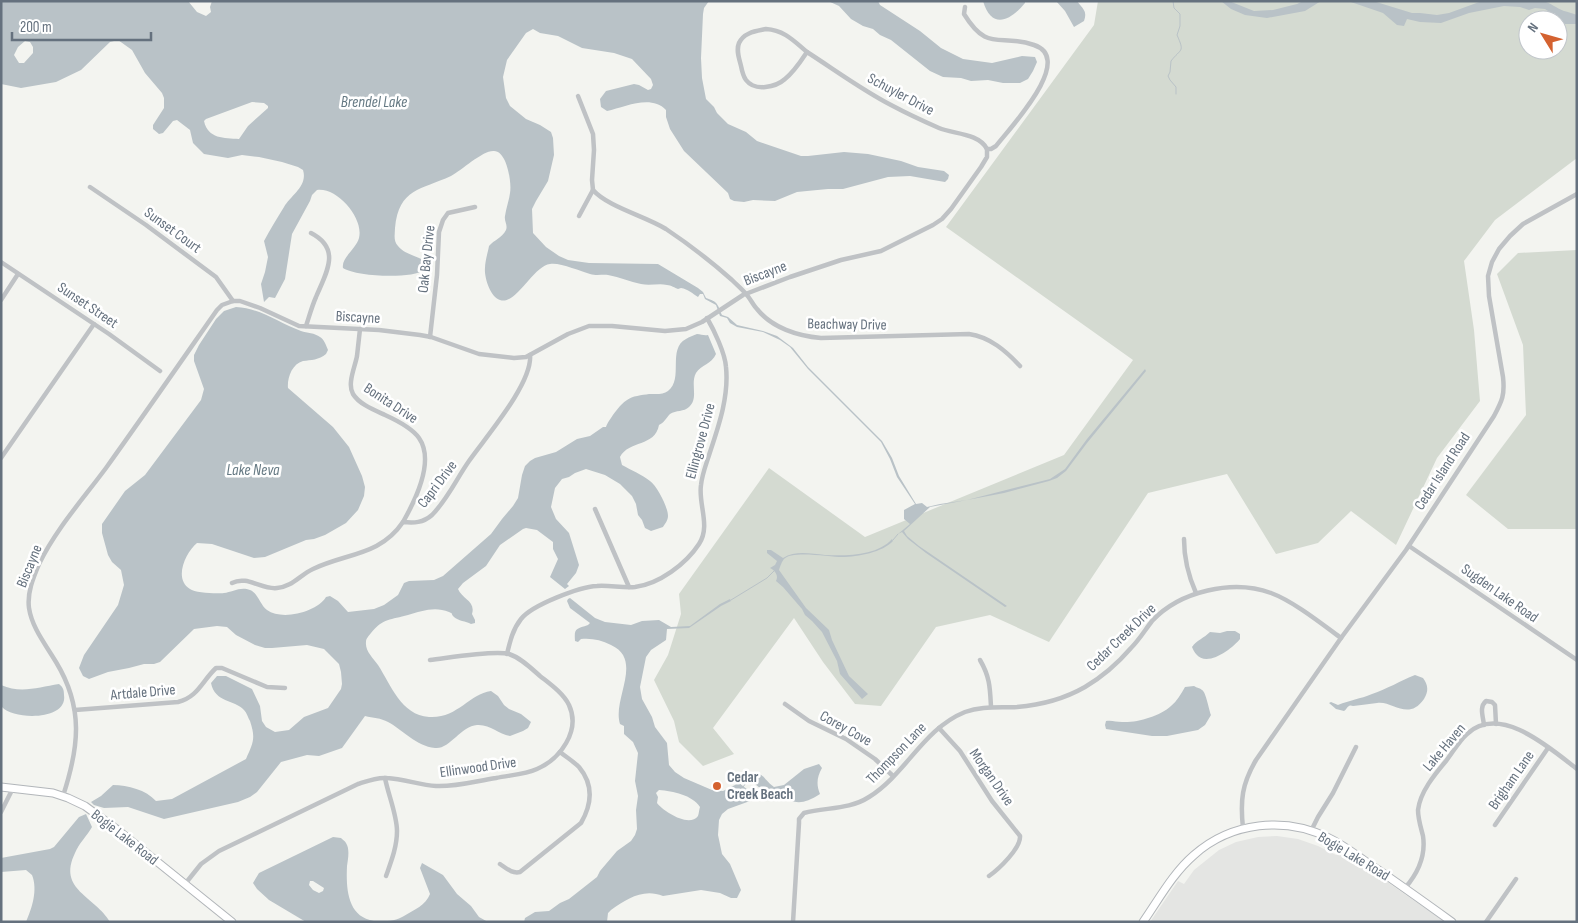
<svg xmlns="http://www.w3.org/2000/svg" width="1578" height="923" viewBox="0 0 1578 923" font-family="'Sofia Sans Condensed',sans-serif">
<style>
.built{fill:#e4e5e3}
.green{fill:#d4dad1;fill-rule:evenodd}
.water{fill:#b9c2c7;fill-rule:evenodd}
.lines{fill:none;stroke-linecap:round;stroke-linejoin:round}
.stream{stroke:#b9c2c7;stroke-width:1}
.secondary-casing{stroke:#b2b6ba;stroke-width:9}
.street{stroke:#bfc2c5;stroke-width:4.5}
.secondary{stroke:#fff;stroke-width:7}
.poi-dot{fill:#d46230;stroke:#fff;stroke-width:2}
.labels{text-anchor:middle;stroke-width:5;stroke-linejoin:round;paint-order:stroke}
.street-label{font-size:15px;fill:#65717e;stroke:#fff}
.poi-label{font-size:15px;font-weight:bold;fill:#65717e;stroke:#fff;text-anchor:start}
.water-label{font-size:16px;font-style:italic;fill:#657983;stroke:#fff}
</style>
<rect width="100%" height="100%" fill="#f3f4f0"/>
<polygon class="built" points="1277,836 1298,839 1318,846 1336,855 1341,850 1445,922 1150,922 1178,881 1184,884 1194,870 1219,850 1236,842 1258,837"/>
<g class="green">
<path d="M1098,1H1577V158L1495,220L1464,261L1474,330L1480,401L1437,458L1396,545L1351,511L1318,543L1276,554L1227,474L1148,493L1049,642L990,615L936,627L881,706L855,704L823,662L794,618L713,728L734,754L703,766L679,742L674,721L654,680L668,655L681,614L679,594L769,468L865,537L1064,455L1133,360L946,227L1094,25ZM1528,20H1558V50H1528Z"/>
<polygon points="1577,250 1577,529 1508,529 1466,495 1526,415 1523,345 1497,274 1518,253"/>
</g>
<g class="water">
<path d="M1,1H188L197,12L206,16L211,12L210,7L212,1H709L704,8L703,14L701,58L702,78L706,99L714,107L717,113L728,124L746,132L757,141L801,156H808L844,152L868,154L901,161L918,167L944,171L949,175L948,179L945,182L910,176L888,177L843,189H828L807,191L797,192L775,201L753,200L744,202L734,201L730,199L728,193L684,151L670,129L666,117V110C651,94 625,107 607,111L601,107L600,99L606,91L634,84L639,85L648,90L651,89L653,85L651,79L632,59L614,53L582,48L558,36L540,33L533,29L526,33L507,60L503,77L506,98L510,106L526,119L540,125L551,132L553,138L554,155L548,181L536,201L532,209L533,233L546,247L559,256L568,260L589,263L658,264L698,288L703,292L706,298C718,302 717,303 722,315L728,317L737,325L763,331L777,336L793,348L808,367L882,441L892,458L899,476L916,504L922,503L927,507L940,504L967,500L1050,479L1065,469L1087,439L1145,369L1146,371L1087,443L1066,471L1057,478L1049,481L1004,493L930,507L904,531L907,536L919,546L1007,606L1005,607L926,553L908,539L902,532L898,534L910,524L904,519V510L915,504L897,477L890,459L881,442L808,369L790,347L780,340L763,332L737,327L730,323L727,318L720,316L716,305L705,299L703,294H700L698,297C693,294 688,289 681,288C680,288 679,289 678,289C675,288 671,285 667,285C659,283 650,286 641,284C630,282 620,277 608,275C603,274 597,276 590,274C580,271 559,262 550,264C533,266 516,306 500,300C490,297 484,277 485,268C485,261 488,252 489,246C494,240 502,238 506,230C508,225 504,221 505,216C506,208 509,201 510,193C512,183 507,151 494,151C483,150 462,170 451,176C421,190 399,188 395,228C395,234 393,241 398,246C405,255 419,256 428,263L425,270C412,279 357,277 343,268C341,258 356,249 359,238C364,218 337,187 317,190L312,195L310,201L292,234L285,279L275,298L269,297L264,302L261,284L265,272L268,257L264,241C270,230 277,218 284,207C291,195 308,186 303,170L298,167L282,162L259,157L242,155L228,158L204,154L193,143L190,130L177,120L173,121L163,133L159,134L153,129V125L164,108V98L162,93L145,73L132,50L118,40L110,42L81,70L56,82L21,88L1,84ZM25,41L30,42L33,47V53L24,63H19L14,55L18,47ZM252,102L264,103L268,106V108L248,126L239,139C224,138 208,139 204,121L206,119Z"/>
<polygon points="828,1 878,1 880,5 920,31 941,48 963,59 992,63 1022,56 1035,57 1037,62 1033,71 1028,79 1020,83 1003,83 988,80 971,81 961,78 943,77 930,71 891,40 880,35 873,29 863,26 851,19 839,6"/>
<path d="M983,1H1025V3C1011,20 992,31 983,1Z"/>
<path d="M1056,1H1077C1082,8 1088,11 1084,21L1074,27L1065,11Z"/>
<polygon points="1221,1 1229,1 1254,11 1273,10 1297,4 1303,1 1321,1 1305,11 1267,18 1245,15 1231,9"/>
<path d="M1348,1H1373L1412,13H1420L1437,15L1449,13L1482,1H1543C1551,3 1556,8 1564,11C1568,12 1572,13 1577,15V24H1564L1558,22L1554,17L1549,18L1548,11L1545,9L1535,8L1529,10L1520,7L1504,6L1469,13L1441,23L1420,22L1407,19L1404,26L1397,25L1383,13Z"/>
<path d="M236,307C260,308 279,323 301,331C307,333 315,333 320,337C324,339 326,345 328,350L326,354C319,360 311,360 303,361C292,364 287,378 288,388L333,427L349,447L362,476L365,487L364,496L358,510L346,523L325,535L314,539L306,540L265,557L254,558L212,544L197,543C186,552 173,579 190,589C195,593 217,594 224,593C232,592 241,586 250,590C258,593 260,605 267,610C282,621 317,612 326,597L330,596L338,601L348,612L374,609L384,605L398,595L404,583L409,581L434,580L443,576L491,534L502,519L513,506L518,498L522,475L525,466L530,461L535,458L556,452L577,439L590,436L603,427H606C608,421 620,404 627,400C632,396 642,395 649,394C656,394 663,395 668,391C684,379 667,349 686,339C689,337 694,335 697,334C701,334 704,336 708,335L716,354C712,364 701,365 696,373C690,384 699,398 689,407C684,412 676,410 670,414C666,418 664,423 659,425C655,447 629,440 620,457L622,465C631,470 641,474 650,481C657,486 668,507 668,516C668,520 665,524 663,527L651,531L645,528L642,520L638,515L636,504L632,496L620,484L605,475L586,469L575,473L569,477L562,479L555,488L551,507L556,519L569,533L579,565L576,573L567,584L569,586L565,589L550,577L558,559L553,549V542L537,530L526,528L523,529L500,545L486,566L463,583L458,589C462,599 476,601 472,614L475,620V623L471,624C466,621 458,621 454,617C450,613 454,614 449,612C435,606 421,611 408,615C391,620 383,618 371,633C369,636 366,638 366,642C365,651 373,658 378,665C391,685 401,715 429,717C457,719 469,694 491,691L498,696L504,705L509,709L521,714L531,722L528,728L523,731L510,736C498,734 490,724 477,725C461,726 449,750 435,748C416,746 403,730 388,722C381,718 373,718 365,716L342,748L319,756L307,755L281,762L257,792L250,797L238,802L164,819L128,807L104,808L94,805L91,802L101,796L113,785C128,785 146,790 156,801L172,799L246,759C253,743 256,739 250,721C248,718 247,713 244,710C234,699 215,703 211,683L217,676H226L252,689L260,706L262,721L266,727L275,732L289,730L304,717L328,708L341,689L342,684L341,672L339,664L324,649L307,645L272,648H265L255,645L236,635L227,627L217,626L194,629L160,662L154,664H144L129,668L108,672L89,679L83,676L79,668L84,655L118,605L124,585L121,570L112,562L108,555L102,533V524L125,491L145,475L201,400L204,389L194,361V355L199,345L216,319L224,311Z"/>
<path d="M892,539L893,541C883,552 858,557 842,557C831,557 791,550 784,559C782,561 780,567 779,570L806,608L829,630L832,640L849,676L868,694L862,699L840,674L837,661L822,632L812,621L805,615L802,609L783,587L776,581C779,576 775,570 770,568L775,565L777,561L767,553V550H771L783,558C796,550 811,554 825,555C846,556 877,556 892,539Z"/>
<path d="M570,598L595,618L605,622L631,625L642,621L659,620L671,627L690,626L720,604L730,599L731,601L721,606L689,628L667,629L666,640L651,650L646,657L640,687L642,699L652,717L655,727L667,743L669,765L675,772L684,778L712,790L723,791L739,783L748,790L750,801L728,809L722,814L719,820L718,835L722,854L730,864L741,890L737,898H731L720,893L701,890L663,896C643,888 627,899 611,910L608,913L607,922H524L525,918L535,912L549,911L560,903L569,899L597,877L600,871L617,851L631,841L635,835L637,829L636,810L638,796L635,781L638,753L633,742L624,734V726L620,724C612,699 644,660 611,645C601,640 592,638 581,639L578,642L575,641C574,628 576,629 588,625L590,623L570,608L567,601L568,599ZM659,790C673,791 692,795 700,807C699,810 699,813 698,816C689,828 663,811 657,803L658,797L656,793Z"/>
<path d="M1227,631H1235L1240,634V639C1232,649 1207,668 1196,654C1194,652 1193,649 1192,647C1197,640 1204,638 1210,632L1220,633Z"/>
<path d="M1415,675L1423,678C1428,685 1429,691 1424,699C1408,722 1392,700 1377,703C1369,704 1362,705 1353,706C1352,706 1351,705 1349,706C1347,707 1346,710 1344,711L1336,709L1329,703L1331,702L1338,705C1350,700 1360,699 1372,694C1387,689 1400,681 1415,675Z"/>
<path d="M59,684C63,687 64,690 64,695C68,721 13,720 2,707L1,685C21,694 39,687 59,684Z"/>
<path d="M1194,686C1197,688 1200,688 1202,690C1206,692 1209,710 1211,715L1205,725L1198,730L1167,736H1152L1106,729L1105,725L1106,721C1112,720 1116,722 1122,722C1137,723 1160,716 1171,706C1177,701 1181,694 1185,687Z"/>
<path d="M819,764L822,768C817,777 816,784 820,794C801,806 794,804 776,793C771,790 767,788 761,789L748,778L747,772C764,771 762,778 774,787L784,785L804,769Z"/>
<path d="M86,814L92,827C87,836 79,843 75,853C57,890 95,896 110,922H26C32,908 38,890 32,875L26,870L1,872V858L50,849L54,847L79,817Z"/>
<path d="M333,837L341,838C342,839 345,841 346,843C350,849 348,859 347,866C346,888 347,917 374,921C384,922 396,921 404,916C414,910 426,905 430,894L420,868L422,863L443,875L457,894L471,906L479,917L488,922H306L269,900L257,889L253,883L259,873ZM310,881H313L324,888L323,891L319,893L313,890L309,885Z"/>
</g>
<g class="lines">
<g class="stream">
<path d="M1173,1L1174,8L1180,14V26L1177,35C1185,53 1181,48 1171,61L1170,72L1168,76L1170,80L1176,87V94"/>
<polyline points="893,540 898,534"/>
<polyline points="731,600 767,578 774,571"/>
<polyline points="743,787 749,779"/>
</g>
<g class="secondary-casing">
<g id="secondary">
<polyline points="1,787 53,793 68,798 85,806 119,831 232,922"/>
<path d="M1143,922C1159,899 1173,873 1194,855C1231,822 1285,816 1329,838C1346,846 1361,859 1377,869C1402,886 1427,904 1452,922"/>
</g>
</g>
<g class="street">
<path d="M965,7L964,14C988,53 999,33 1034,45C1076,59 1009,129 996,146L991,149H987"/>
<path d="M766,29C784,30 794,41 807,52C801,61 794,72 785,79C776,87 755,92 746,80C743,76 742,71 741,66C739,58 736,50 739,43C744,32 757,31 766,29Z"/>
<path d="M807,52C835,70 862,90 891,105C906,113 923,121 939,128C953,134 979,133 987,149"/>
<polyline points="578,96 593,134 594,150 592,180 593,190 579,216"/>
<polyline points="90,187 146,225 216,277 233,301"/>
<path d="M593,190C608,207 645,216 666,229C687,243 714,264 732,280C737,285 742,289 746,294C750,298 753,305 757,309C772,328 798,336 821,338L969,334C990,337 1006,351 1020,366"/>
<polyline points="1,262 109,334 160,371"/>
<polyline points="1,300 18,274"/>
<path d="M306,326C309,317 312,306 316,297C326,273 342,249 311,233"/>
<path d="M360,329C359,338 358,347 357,356C355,367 347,384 353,394C359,404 374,410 385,415C396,420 412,428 419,438C435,461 415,501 403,522"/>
<polyline points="430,337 437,275 439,232 443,220 448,213 475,207"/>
<polyline points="1,458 94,324"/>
<polyline points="595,509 629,587"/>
<path d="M1184,539C1184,558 1188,575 1196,593"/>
<polyline points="1409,546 1577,660"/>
<path d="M232,583C247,575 262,590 277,588C292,587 300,575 313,569C346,553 380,556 403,522C414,523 423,523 432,515C447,500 457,478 469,461C485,438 533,383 530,355"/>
<path d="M507,654C510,641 513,629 521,619C532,605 579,587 597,586C609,585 622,588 635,587C659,584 686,564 699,544C711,526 698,504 701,485C702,474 707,462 710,452C719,425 729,396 726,367C725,353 714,330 707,318"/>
<path d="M980,660C990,677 990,688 991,707"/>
<polyline points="785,704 809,721 846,739 875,759 893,776"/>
<path d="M75,710L178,702C198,697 202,681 216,668H222L267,687L285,688"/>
<path d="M1484,725C1483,716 1479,707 1486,701L1492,702L1495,705L1496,724"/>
<path d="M939,728L960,751L992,801L1020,836C1021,848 999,869 989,876"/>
<path d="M385,778C388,794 397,815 397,831C397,847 391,862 386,876"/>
<path d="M63,796C79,747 84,708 56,662C46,645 32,628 29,608C27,593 33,578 39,564C56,529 83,499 106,468C144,415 180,363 217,310L222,305L233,301H240L260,308L299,326L379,330L420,335L431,337L479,354L514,358L526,357L568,334L589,326H612L665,331L686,329L702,322L743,295L790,277L841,260L881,251L933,225L942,219L951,209L981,167L987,157V149"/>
<polyline points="1,812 13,788"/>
<polyline points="1495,825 1548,748"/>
<path d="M1243,828C1240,800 1242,784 1256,760L1341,638L1406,550L1494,416C1502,401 1505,395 1503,377L1489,296L1488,276L1492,262L1499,249L1510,236L1523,224L1577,194"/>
<polyline points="1311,831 1318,817 1333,793 1356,747"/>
<path d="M500,864C506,868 512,874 520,872L581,823C592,804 594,785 579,767C573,761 566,757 560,752"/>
<path d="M185,884L201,864L219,851L358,784C367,781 377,777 387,778C404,779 420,785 436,786C456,787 476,781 496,778C509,775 524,775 537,769C560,759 581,731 569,705C563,693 550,684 540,676C531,668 521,658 509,654C493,650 448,658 430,660"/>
<path d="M1405,888C1418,873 1426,856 1423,836C1421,828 1418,819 1418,810C1420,792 1435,774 1446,761C1453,752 1459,741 1467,734C1500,703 1551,749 1577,769"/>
<path d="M793,922L799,823V819L804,813C826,807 849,810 869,797C906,774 923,729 965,712C982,706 999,708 1017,707C1041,705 1064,699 1085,687C1102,677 1118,663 1131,648C1139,640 1145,630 1152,621C1180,591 1233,579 1271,593C1293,601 1322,624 1341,638"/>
<polyline points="1486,922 1516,879"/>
</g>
<use href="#secondary" class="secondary"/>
</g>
<circle class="poi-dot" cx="717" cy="786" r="5"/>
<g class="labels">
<g class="street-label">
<text transform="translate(901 94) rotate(28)" y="5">Schuyler Drive</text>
<text transform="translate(173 230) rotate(36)" y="5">Sunset Court</text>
<text transform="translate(426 259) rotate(-84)" y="5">Oak Bay Drive</text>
<text transform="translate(765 273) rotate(-21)" y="5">Biscayne</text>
<text transform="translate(88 305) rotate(34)" y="5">Sunset Street</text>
<text transform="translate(358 317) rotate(3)" y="5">Biscayne</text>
<text transform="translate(847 324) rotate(1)" y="5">Beachway Drive</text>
<text transform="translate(391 403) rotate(33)" y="5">Bonita Drive</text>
<text transform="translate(700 441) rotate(-75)" y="5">Ellingrove Drive</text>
<text transform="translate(1442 471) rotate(-57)" y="5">Cedar Island Road</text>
<text transform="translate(437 484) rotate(-53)" y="5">Capri Drive</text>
<text transform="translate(29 566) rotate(-68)" y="5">Biscayne</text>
<text transform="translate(1500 593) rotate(35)" y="5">Sugden Lake Road</text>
<text transform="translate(1121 637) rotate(-44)" y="5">Cedar Creek Drive</text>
<text transform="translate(143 692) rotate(-5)" y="5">Artdale Drive</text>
<text transform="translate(846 728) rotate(29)" y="5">Corey Cove</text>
<text transform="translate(1444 747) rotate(-50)" y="5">Lake Haven</text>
<text transform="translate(896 753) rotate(-46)" y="5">Thompson Lane</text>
<text transform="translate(478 767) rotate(-8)" y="5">Ellinwood Drive</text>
<text transform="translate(992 777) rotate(55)" y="5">Morgan Drive</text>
<text transform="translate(1511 780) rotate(-55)" y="5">Brigham Lane</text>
<text transform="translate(125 837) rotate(38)" y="5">Bogie Lake Road</text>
<text transform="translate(1354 856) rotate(31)" y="5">Bogie Lake Road</text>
</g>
<g class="poi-label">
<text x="727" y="782">Cedar<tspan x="727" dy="17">Creek Beach</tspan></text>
</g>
<g class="water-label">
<text x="374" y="107">Brendel Lake</text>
<text x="253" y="475">Lake Neva</text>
</g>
</g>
<rect width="1578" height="923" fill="none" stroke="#65717e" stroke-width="5"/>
<g transform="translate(1543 35) rotate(307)"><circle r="24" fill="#ffffff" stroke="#c1c6cb"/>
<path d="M0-4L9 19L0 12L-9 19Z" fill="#d46230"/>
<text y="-8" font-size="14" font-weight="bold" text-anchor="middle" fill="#65717e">N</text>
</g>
<path d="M12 32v8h139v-8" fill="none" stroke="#65717e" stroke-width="2.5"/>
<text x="20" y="32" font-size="15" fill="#65717e" stroke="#ffffff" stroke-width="4" paint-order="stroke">200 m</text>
</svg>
